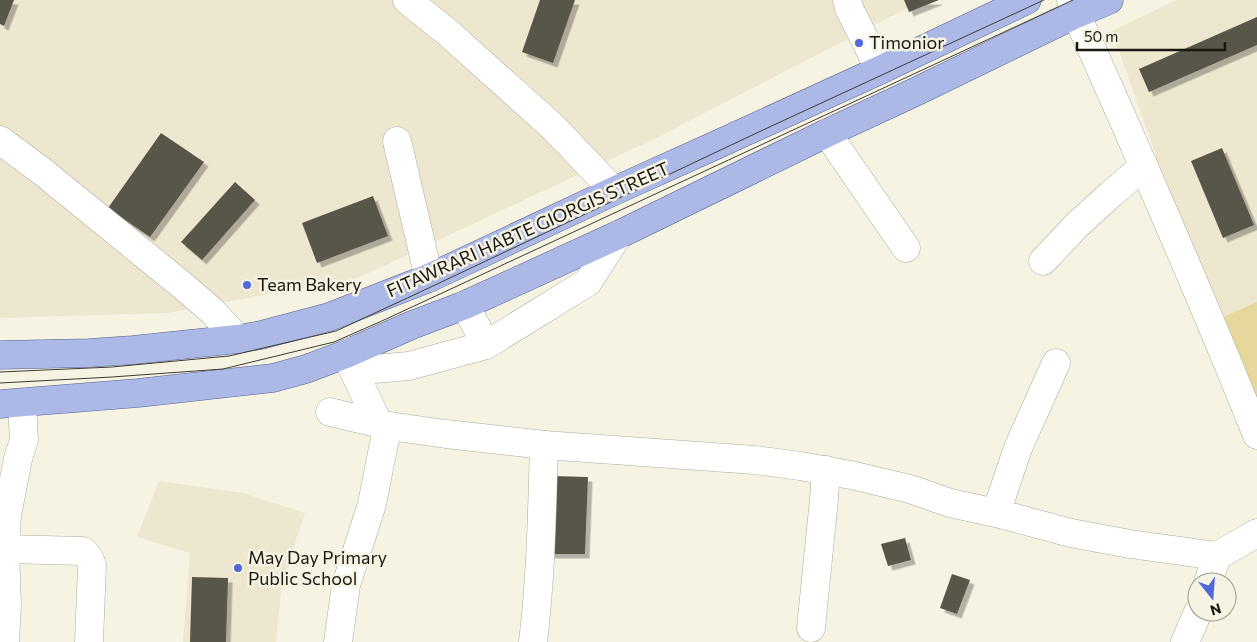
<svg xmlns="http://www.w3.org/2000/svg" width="1257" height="642" viewBox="0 0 1257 642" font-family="Commissioner,sans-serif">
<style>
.built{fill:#ede7d0}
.green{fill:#e6d89c}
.building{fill:#595649;filter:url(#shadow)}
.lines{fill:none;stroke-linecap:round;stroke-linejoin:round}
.minor-casing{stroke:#adaa9b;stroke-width:29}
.major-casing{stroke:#546292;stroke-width:29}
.minor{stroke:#fff;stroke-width:28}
.major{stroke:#acb9e7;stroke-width:28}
.tram{stroke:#3e3d35;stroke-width:1}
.poi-dot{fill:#5167dc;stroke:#f6f3e3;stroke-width:2}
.labels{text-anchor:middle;stroke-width:5;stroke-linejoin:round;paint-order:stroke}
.poi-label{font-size:18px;fill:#181711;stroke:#f6f3e3;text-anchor:start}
.street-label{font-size:18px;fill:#181711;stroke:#f6f3e3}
</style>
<defs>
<filter id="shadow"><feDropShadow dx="4.5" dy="4.5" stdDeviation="0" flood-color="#0004"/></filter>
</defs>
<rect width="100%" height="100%" fill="#f6f3e3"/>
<g class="built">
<polygon points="0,0 923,0 652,140 360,277 168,313 0,318"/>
<polygon points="1176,0 1257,0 1257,427 1214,321 1112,31"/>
<polygon points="159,481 243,493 305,513 282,584 276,642 183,642 190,553 137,537"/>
</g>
<polygon class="green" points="1257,302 1257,427 1214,321"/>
<g class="building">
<polygon points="0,0 14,0 4,26 0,24"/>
<polygon points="540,0 575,0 553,63 522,52"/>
<polygon points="904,0 939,0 909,12"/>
<polygon points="1257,17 1257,45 1149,92 1139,69"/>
<polygon points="161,133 204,162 150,237 108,208"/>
<polygon points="1222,148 1254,225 1223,238 1191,161"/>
<polygon points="235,182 255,200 202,260 181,242"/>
<polygon points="373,196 388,236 317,263 302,223"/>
<polygon points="552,476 588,477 585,554 550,554"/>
<polygon points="905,538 911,560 888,566 881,544"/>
<polygon points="952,574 970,580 957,614 940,608"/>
<polygon points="192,577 228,578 226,642 190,642"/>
</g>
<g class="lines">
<g class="minor-casing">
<g id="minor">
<polyline points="407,0 446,31 554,128 614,191"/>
<polyline points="847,0 849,8 880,70"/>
<path d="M1071,0L1076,14C1139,154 1200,293 1257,435"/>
<polyline points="827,133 906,248"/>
<polyline points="0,140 43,172 183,286 212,311 238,339"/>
<polyline points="397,141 429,278"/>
<polyline points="1043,261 1077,225 1111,194 1144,166"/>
<polyline points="465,305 486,345 588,282 618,235"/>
<polyline points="352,351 374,369 409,366 486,345"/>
<polyline points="346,354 378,423"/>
<polyline points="330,412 389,426 446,434 544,445 755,460 800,466 851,475 910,489 950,503 996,513 1071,533 1130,544 1217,556 1257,533"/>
<polyline points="996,513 1018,448 1056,363"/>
<path d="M5,549L83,551C88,555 90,559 92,565L89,642"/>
<polyline points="1208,582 1217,556"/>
<polyline points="811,628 824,499 826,470"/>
<polyline points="5,642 7,605 5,549 7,515 18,459 24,440 22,403"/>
<polyline points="338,642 346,585 372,504 384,443 389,426"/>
<path d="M533,642C541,577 542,511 544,445"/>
<polyline points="1185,642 1198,612"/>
</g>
</g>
<g class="major-casing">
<g id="major">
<polyline points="0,355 89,353 133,350 238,339 261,335 329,317 429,278 614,191 714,146 880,70 1027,0"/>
<polyline points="0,404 138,393 273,378 306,369 346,354 412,325 465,305 618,235 827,133 913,93 1076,14 1109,0"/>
</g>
</g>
<use href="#minor" class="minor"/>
<use href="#major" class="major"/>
<g class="tram">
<polyline points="0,372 112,367 229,356 336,331 416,294 763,130 1044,0"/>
<polyline points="0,383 112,377 223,369 334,342 384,320 1073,0"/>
</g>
</g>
<g class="poi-dot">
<circle cx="859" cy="43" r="5"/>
<circle cx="247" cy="285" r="5"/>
<circle cx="238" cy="568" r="5"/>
</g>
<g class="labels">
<g class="poi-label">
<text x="869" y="49">Timonior</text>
<text x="257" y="291">Team Bakery</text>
<text x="248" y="564">May Day Primary<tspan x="248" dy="21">Public School</tspan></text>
</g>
<g class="street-label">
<text transform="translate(528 230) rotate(-24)" y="6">FITAWRARI HABTE GIORGIS STREET</text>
</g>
</g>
<g transform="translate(1212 597) rotate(163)"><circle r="24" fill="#f6f3e3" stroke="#9d9b8f"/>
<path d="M0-4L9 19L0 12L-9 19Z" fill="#5167dc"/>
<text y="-8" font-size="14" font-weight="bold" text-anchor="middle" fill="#181711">N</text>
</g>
<path d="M1077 42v8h148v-8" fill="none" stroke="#181711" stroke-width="2.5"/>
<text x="1084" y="42" font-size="15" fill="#181711" stroke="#f6f3e3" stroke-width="4" paint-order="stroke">50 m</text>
</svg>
